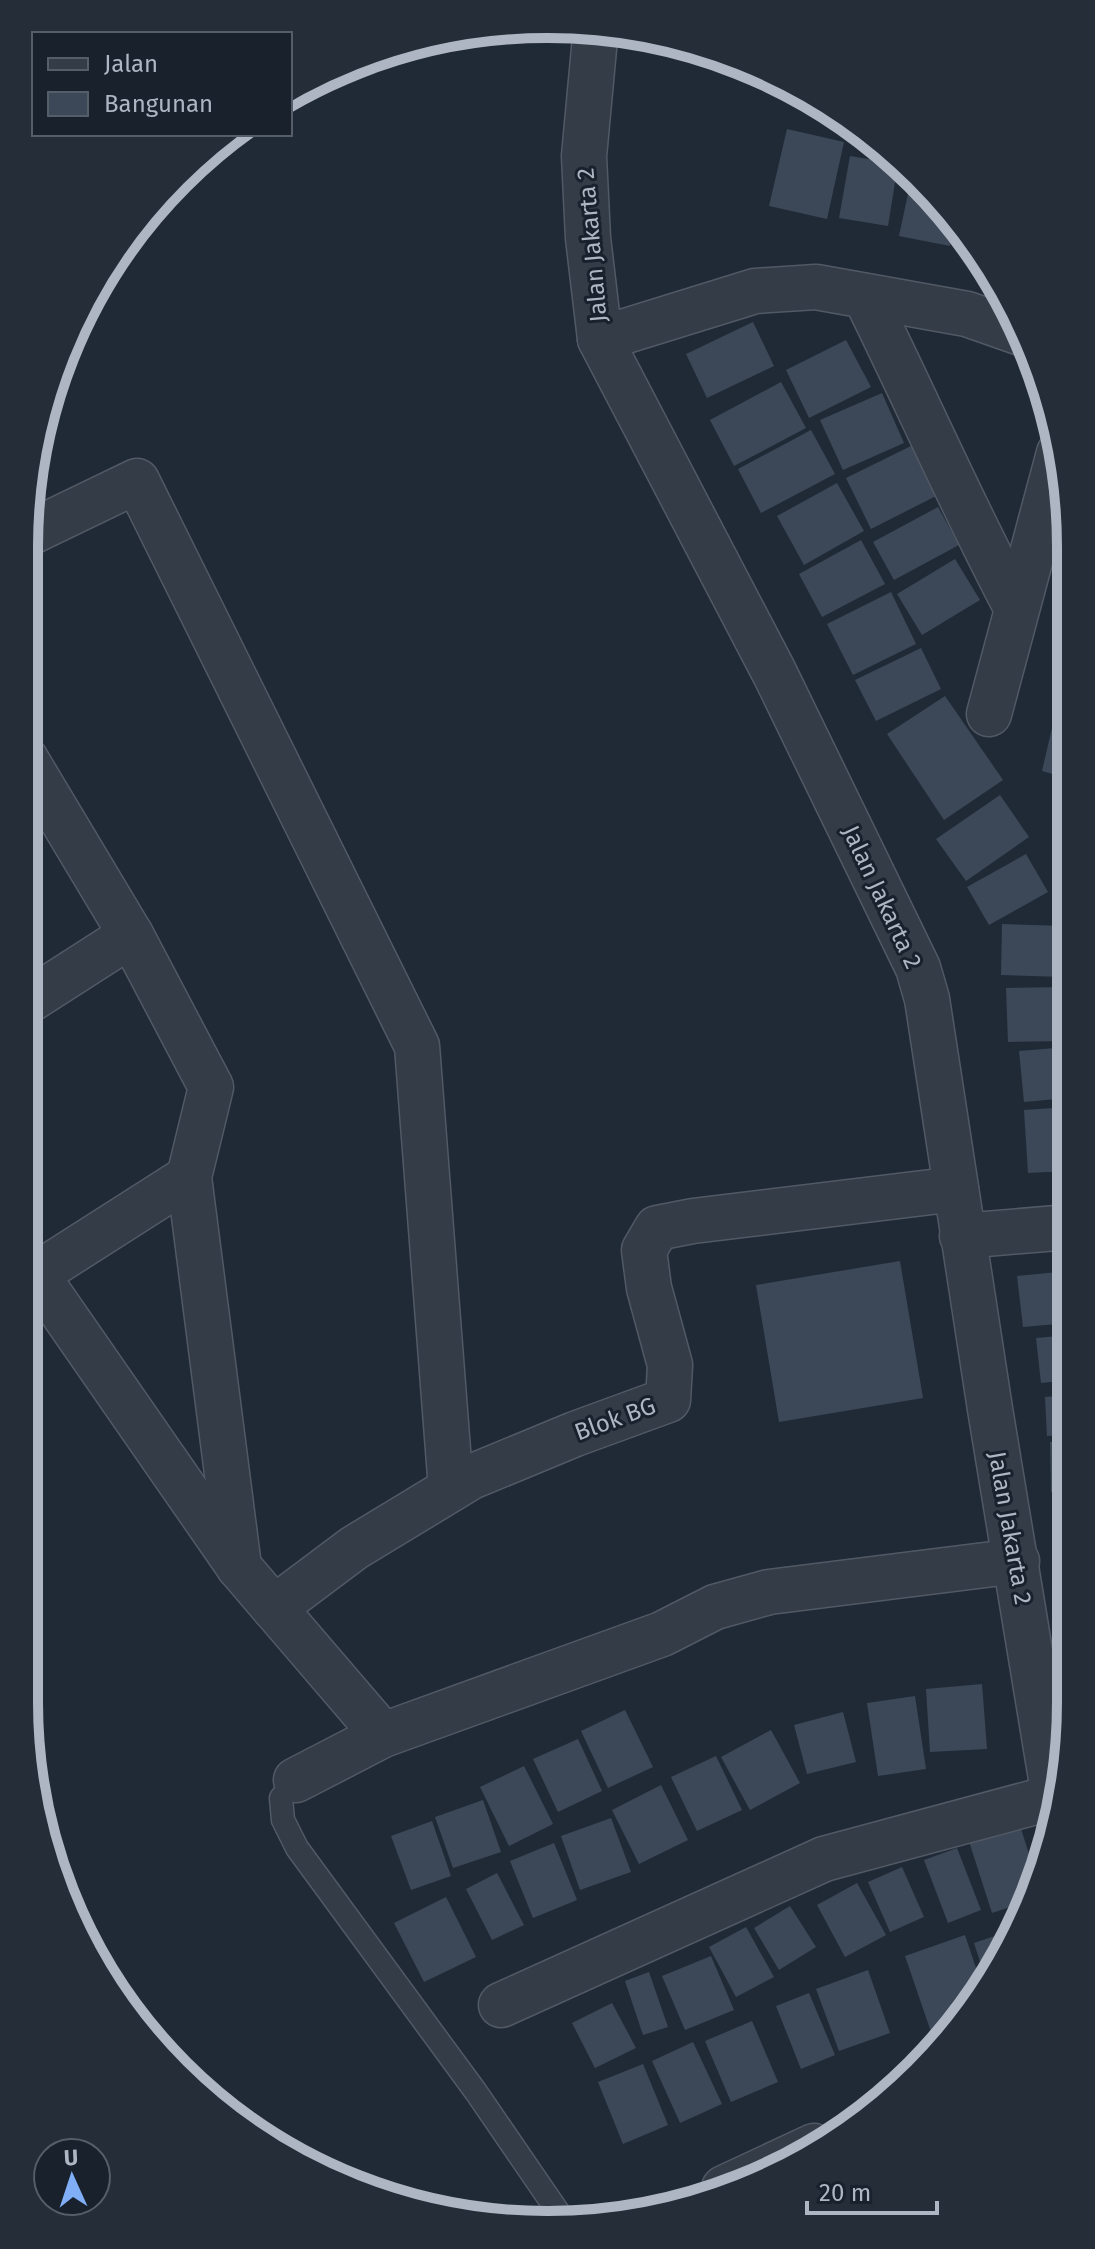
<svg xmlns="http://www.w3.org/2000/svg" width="1095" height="2249" viewBox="0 0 1095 2249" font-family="'Fira Sans',sans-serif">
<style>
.building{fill:#3c4857}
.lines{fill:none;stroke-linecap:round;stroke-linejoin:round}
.service-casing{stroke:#515965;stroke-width:25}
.minor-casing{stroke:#515965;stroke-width:47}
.service{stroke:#333c47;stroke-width:22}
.minor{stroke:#333c47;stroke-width:44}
.labels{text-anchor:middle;stroke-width:6;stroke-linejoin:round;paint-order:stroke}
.street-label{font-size:24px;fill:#aeb6c4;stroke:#19212c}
.rim{fill:none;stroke:#aeb6c4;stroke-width:10}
</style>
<rect width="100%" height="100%" fill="#202a37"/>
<g class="building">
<polygon points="787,129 844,142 827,219 769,206"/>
<polygon points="850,156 898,164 888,226 839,218"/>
<polygon points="912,175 955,221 950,246 899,236"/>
<polygon points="958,224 963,229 973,246 953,241"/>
<polygon points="753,322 774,366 707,398 686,354"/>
<polygon points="846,340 871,387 809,418 786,370"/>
<polygon points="781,382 806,428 734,466 710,420"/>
<polygon points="882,393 904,443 843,470 820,420"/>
<polygon points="811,430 835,474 761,513 738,469"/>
<polygon points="913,445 938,495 871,529 846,478"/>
<polygon points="837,483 864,531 804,565 777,516"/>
<polygon points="938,507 959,545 894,580 873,542"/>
<polygon points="861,540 885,584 822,617 799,574"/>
<polygon points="955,559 980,600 922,635 897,594"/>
<polygon points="891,592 916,644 853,675 827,624"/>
<polygon points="921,648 941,689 876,721 855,680"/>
<polygon points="945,696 1003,780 944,820 887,734"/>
<polygon points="1052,728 1067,731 1067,778 1042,771"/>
<polygon points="1000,795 1029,837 966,881 936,839"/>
<polygon points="1026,854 1048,892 989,925 967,887"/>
<polygon points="1002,924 1064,926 1063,977 1001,975"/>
<polygon points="1065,987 1066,1041 1008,1042 1006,988"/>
<polygon points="1068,1047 1068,1098 1024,1102 1019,1051"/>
<polygon points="1068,1107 1068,1171 1028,1173 1024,1110"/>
<polygon points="900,1261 923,1398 779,1422 756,1285"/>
<polygon points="1069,1271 1069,1323 1023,1327 1017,1276"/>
<polygon points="1069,1335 1069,1380 1041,1383 1036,1338"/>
<polygon points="1069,1395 1069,1435 1047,1436 1045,1397"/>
<polygon points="1050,1442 1069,1442 1069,1492 1051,1492"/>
<polygon points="982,1684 987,1749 930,1752 926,1689"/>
<polygon points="915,1696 926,1769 878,1776 867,1703"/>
<polygon points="625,1710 653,1767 608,1788 581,1731"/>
<polygon points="843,1712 856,1762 807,1774 794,1725"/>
<polygon points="771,1730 800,1783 750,1810 721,1757"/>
<polygon points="578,1739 602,1791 558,1812 533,1759"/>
<polygon points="716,1756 742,1810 697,1831 671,1777"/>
<polygon points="524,1766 553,1824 509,1846 480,1787"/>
<polygon points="661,1785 688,1840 639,1864 612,1810"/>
<polygon points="483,1800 501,1852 453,1868 435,1817"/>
<polygon points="1016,1813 1037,1879 1029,1901 992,1913 965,1829"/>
<polygon points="611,1818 631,1872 580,1890 561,1836"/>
<polygon points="432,1821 451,1876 411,1890 391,1836"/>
<polygon points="554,1843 577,1900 533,1918 510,1861"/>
<polygon points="957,1848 981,1910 948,1923 924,1860"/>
<polygon points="902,1867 924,1917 890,1932 868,1882"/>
<polygon points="497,1873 524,1925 492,1940 466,1889"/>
<polygon points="857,1883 886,1935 845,1957 817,1905"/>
<polygon points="446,1897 476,1957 424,1982 394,1923"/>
<polygon points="790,1906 816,1947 779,1970 754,1928"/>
<polygon points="746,1927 774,1977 736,1997 709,1947"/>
<polygon points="1019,1928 1017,1933 985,1977 974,1943"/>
<polygon points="965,1935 981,1983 951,2025 931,2032 905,1956"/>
<polygon points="711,1956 734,2010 685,2030 662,1976"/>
<polygon points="868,1970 890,2033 839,2051 816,1989"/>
<polygon points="649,1972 668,2027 643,2035 625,1981"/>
<polygon points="809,1993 835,2055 801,2069 776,2006"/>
<polygon points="612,2003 636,2048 595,2068 572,2023"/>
<polygon points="752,2021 778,2082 731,2102 705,2041"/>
<polygon points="693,2042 722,2104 680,2123 652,2061"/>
<polygon points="643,2064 668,2125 623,2144 598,2082"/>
</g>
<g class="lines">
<g class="service-casing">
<polyline id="service" points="296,1780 281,1798 283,1820 297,1848 476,2092 563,2219"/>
</g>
<g class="minor-casing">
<g id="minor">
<polyline points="596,27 584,156 588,238 600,339 775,674 918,968 927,999 990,1409 1057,1815"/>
<path d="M865,296C916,399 962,505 1016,607"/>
<polyline points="600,339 755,291 816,287 967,314 1024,334"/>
<polyline points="25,535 137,481 417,1046 451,1489"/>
<polyline points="989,714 1059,453"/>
<polyline points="25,758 131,935 211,1087 189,1177 239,1567"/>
<polyline points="25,1003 131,935"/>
<polyline points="962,1236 1069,1227"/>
<polyline points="24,1257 239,1567 383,1735"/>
<polyline points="37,1274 189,1177"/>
<polyline points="274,1608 354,1548 471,1477 575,1434 668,1400 670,1365 649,1288 644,1250 657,1228 693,1221 956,1189"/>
<polyline points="296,1780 383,1735 662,1634 715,1607 769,1592 1017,1561"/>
<polyline points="501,2005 824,1859 1054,1797"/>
<polyline points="724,2188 814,2146"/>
</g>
</g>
<use href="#service" class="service"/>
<use href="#minor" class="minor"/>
</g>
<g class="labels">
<g class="street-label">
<text transform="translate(592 245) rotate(-95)" y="8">Jalan Jakarta 2</text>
<text transform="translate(882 897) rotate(65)" y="8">Jalan Jakarta 2</text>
<text transform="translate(615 1419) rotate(-20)" y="8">Blok BG</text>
<text transform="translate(1010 1528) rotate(80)" y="8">Jalan Jakarta 2</text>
</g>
</g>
<path d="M0 0H1095V2249H0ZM547 38H548A509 509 0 0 1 1057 547V1702A509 509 0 0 1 548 2211H547A509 509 0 0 1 38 1702V547A509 509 0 0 1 547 38Z" fill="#252d38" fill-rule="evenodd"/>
<path class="rim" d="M547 38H548A509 509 0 0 1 1057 547V1702A509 509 0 0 1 548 2211H547A509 509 0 0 1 38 1702V547A509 509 0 0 1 547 38Z"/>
<rect x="32" y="32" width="260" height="104" fill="#19212c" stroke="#555d69" stroke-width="2"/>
<rect x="48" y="58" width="40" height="12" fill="#333c47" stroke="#555d69" stroke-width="2"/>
<text x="104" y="72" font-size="24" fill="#aeb6c4">Jalan</text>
<rect x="48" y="92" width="40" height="24" fill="#3c4857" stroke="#555d69" stroke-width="2"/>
<text x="104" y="112" font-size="24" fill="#aeb6c4">Bangunan</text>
<g transform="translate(72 2177) rotate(357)"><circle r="38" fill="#19212c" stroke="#555d69" stroke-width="2"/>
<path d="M0-6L14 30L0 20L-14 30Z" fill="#80aef7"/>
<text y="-12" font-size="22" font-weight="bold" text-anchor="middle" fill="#aeb6c4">U</text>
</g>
<path d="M807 2201v12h130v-12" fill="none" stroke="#aeb6c4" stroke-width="4"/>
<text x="819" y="2201" font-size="24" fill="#aeb6c4" stroke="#19212c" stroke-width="6" paint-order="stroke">20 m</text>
</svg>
